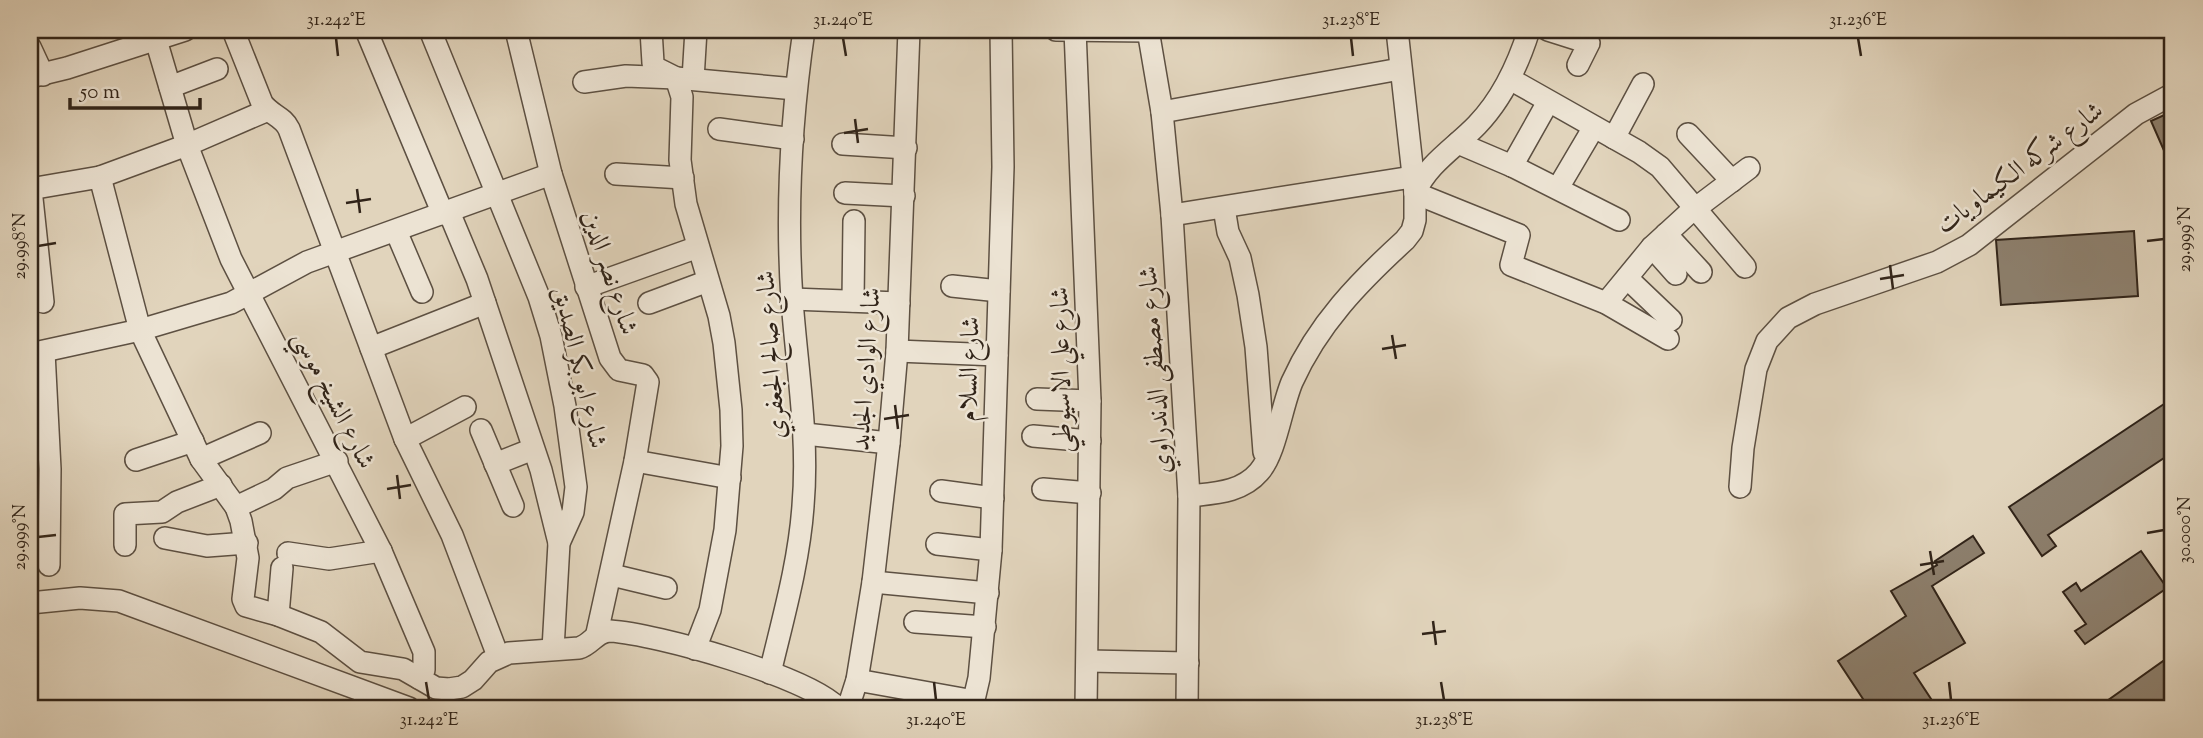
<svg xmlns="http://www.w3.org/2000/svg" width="2203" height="738" viewBox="0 0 2203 738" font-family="'Sorts Mill Goudy',Amiri,serif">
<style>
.building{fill:#8d806e;stroke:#312419;stroke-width:2}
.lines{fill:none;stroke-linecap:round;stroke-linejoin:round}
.street-casing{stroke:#5d5042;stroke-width:24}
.street{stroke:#ece3d3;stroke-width:21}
.ticks{fill:none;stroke:#312419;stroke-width:2.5}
.labels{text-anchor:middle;stroke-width:5;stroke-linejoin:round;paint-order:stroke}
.street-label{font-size:26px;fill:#312419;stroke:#ece3d3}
.neatline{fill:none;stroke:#312419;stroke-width:2.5}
.ticks-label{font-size:18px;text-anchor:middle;fill:#312419}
</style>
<rect width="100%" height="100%" fill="#e1d4bc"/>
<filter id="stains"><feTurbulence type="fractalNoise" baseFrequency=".00286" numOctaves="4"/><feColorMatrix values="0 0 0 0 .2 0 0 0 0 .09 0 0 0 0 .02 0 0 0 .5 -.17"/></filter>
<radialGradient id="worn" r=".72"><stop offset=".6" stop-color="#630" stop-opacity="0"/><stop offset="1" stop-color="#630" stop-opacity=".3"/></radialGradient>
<g class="building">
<polygon points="2173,111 2173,171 2151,121"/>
<polygon points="2134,231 2138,296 2001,305 1996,240"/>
<polygon points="2173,398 2173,452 2048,535 2056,546 2042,556 2009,507"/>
<polygon points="1973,536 1984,553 1932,586 1965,643 1914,673 1937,708 1869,708 1838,661 1906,616 1891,591 1937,565 1935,561"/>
<polygon points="2141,551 2167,588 2085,644 2075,631 2086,624 2063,592 2076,583 2081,591"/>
<polygon points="2166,659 2173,669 2173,708 2097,708"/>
</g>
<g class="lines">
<g class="street-casing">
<g id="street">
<path d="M233,30L262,103C270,115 283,116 289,129L405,439L452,535L498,656"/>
<polyline points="366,30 443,214"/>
<polyline points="430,30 539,297 551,336 565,406 576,487 573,512 559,543 553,649"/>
<polyline points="516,30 551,174 610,358 619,370 643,375 648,382 635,461 597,633"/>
<polyline points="651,30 653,63 656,68 676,78 682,97 680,160 686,204 719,316 724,343 731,410 732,446 725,530 710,610 695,649"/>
<polyline points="1056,30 1148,31"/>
<polyline points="1075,30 1090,401 1086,708"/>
<polyline points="1148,30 1162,112 1172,215 1189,496 1187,708"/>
<polyline points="1548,30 1589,43 1578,65"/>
<polyline points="156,40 187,145 231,259 381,551 424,652 424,670 419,678"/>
<polyline points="30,47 43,75"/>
<polyline points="30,77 67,68 185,30"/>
<polyline points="693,79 696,30"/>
<polyline points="1510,79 1639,152 1660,167 1745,267"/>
<polyline points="584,82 626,76 676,78 795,89"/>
<polyline points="170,87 217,69"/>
<polyline points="1162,112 1400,69"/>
<polyline points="719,129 793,139"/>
<polyline points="1688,134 1732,181"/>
<polyline points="1614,138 1643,84"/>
<polyline points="1458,143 1512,166 1619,220"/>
<polyline points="843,144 906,148"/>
<polyline points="1512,166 1548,102"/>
<polyline points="616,174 683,178"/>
<path d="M100,177L140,330L201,459L236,507L241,521L248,558L243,599L246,606L278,615L321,632L360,662L403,669L436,688L449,689L462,687L473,680L489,662L509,653L579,648C592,644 595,632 610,631C657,634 806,676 838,708"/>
<polyline points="1558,188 1594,127"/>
<polyline points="30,189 100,177 187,145 268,110"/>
<polyline points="31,189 43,302"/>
<polyline points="845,193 904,196"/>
<polyline points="1415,193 1519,235 1511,265 1606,303 1668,339"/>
<path d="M1415,193C1427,164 1456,147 1477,125C1503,98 1518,65 1529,30"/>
<polyline points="1224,208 1228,232 1240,258 1248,295 1256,347 1264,452"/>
<polyline points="449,212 477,279 541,470 559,543"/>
<polyline points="1172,215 1412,177"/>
<polyline points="396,231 422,292"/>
<polyline points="1666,234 1701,272"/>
<polyline points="1652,247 1676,274"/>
<polyline points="1627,278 1671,320"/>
<polyline points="952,286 999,291"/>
<polyline points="586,287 698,247"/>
<polyline points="792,299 899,303"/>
<polyline points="853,301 854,221"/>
<polyline points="649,303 708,281"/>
<polyline points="1606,303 1652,247 1688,214 1749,168"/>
<polyline points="371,348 485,303"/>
<polyline points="897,351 997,355"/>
<polyline points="44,352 50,469 49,565"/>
<polyline points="30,354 140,330 231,303 307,262 551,174"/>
<polyline points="1037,399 1090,401"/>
<polyline points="481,430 513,506"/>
<polyline points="805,434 889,443"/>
<polyline points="1033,436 1090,441"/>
<polyline points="405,439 465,407"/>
<polyline points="201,459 260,433"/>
<polyline points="136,460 193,441"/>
<polyline points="635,461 730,478"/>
<polyline points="495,464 533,449"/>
<polyline points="1740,487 1743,448 1756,369 1767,341 1788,318 1815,304 1937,262 1969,245 2136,114 2173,94"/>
<polyline points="1043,489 1090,493"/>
<polyline points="941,491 993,498"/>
<path d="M1189,496C1214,493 1241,493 1259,472C1276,453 1281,408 1292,382C1318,324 1359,282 1405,240L1412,231L1415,220V193L1397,30"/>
<polyline points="236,507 274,489 287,478 337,461"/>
<polyline points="165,538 207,546 247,543"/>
<polyline points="937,544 991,550"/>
<polyline points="125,545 125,514 162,512 177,502 221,485"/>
<polyline points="288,553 329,559 381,551"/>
<polyline points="612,575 666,588"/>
<polyline points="873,582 988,593"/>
<polyline points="30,603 80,598 119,601 409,708"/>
<polyline points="278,615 282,568"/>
<polyline points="915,622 985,627"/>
<polyline points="1088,661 1188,663"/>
<path d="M770,673C783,618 799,563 803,506C809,437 797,369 792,300C786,210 791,119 804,30"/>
<polyline points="857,680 974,701"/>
<polyline points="848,708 857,680 873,582 889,443 897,351 909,30"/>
<polyline points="972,708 979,678 991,550 1003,167 1001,30"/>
</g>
</g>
<use href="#street" class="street"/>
</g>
<path class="ticks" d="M336,38L338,56M843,38L846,56M1351,38L1353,56M1858,38L1861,56M855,119L858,143M844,133L868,129M357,189L360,213M346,203L371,199M2147,241L2164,239M38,246L56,243M1890,265L1893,289M1880,279L1904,275M1392,335L1396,359M1382,349L1406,345M895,405L898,429M884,419L909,415M397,475L400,499M387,489L411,485M2147,533L2164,530M38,537L56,535M1930,551L1934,575M1920,565L1944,561M1433,621L1436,645M1422,634L1446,631M426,682L429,700M934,682L936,700M1441,682L1444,700M1949,682L1951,700"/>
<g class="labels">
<g class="street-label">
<text transform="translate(2019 167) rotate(-37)" y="9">شارع شركه الكيماويات</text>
<text transform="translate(611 272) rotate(72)" y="9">شارع نصر الدين</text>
<text transform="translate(770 355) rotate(-94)" y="9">شارع صالح الجعفري</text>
<text transform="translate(581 367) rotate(77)" y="9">شارع ابو بكر الصديق</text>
<text transform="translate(865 369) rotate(-86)" y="9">شارع الوادي الجديد</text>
<text transform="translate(968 369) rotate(-88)" y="9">شارع السلام</text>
<text transform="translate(1060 370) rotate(-91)" y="9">شارع علي الاسيوطي</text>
<text transform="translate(1154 370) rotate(-94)" y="9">شارع مصطفى الدندراوي</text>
<text transform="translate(335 399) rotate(63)" y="9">شارع الشيخ موسي</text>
</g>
</g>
<rect width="2203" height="738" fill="none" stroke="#e1d4bc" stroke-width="77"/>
<path d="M70 98v10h130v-10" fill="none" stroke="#312419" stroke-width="3.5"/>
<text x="80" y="98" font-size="21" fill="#312419" stroke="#ece3d3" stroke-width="5" paint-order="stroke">50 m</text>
<rect x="38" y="38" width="2126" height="662" class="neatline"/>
<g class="ticks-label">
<text x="336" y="25">31.242°E</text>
<text x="843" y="25">31.240°E</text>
<text x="1351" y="25">31.238°E</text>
<text x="1858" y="25">31.236°E</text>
<text transform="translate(2184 239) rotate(-90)" y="6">29.999°N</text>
<text transform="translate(19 246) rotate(-90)" y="6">29.998°N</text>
<text transform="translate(2184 530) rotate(-90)" y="6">30.000°N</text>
<text transform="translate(19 537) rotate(-90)" y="6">29.999°N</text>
<text x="429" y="725">31.242°E</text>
<text x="936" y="725">31.240°E</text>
<text x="1444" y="725">31.238°E</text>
<text x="1951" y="725">31.236°E</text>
</g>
<rect width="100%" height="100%" filter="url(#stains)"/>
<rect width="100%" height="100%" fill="url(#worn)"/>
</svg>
